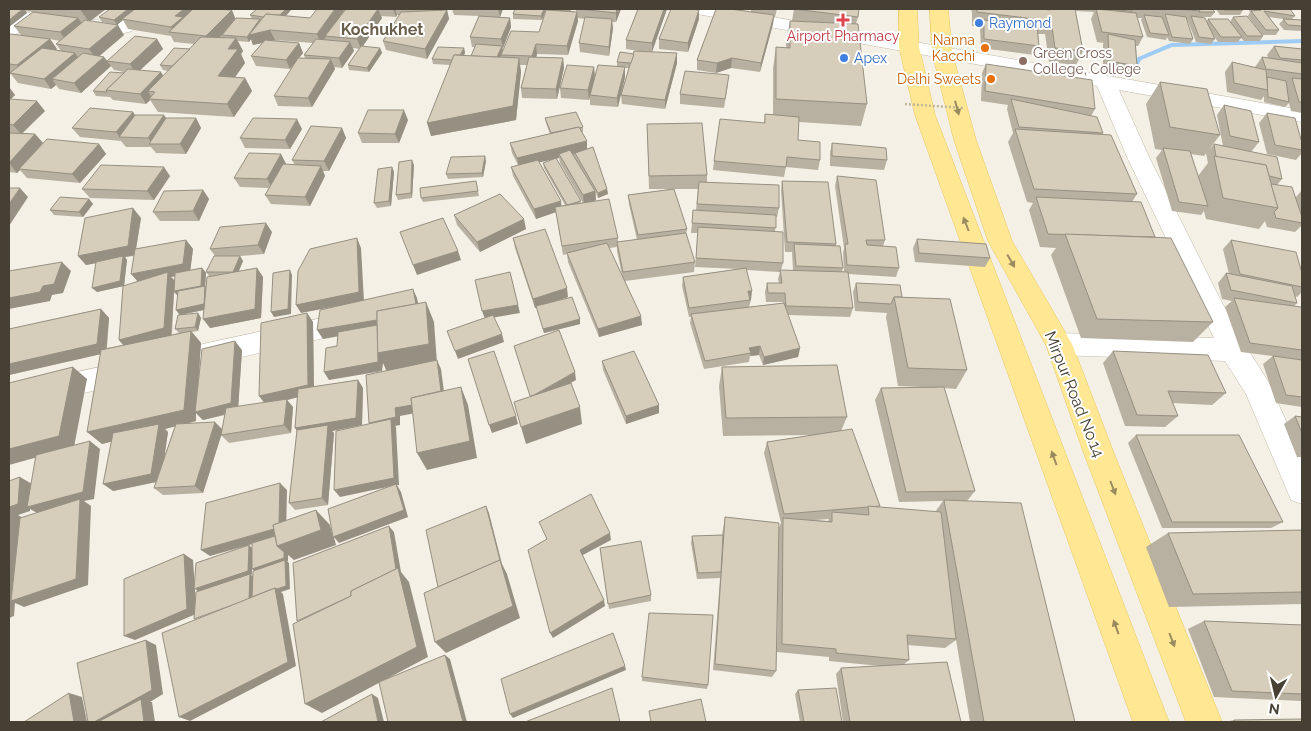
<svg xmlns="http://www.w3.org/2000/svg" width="1311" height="731" viewBox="0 0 1311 731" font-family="Raleway,sans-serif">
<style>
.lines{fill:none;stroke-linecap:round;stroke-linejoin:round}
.stream{fill:#9eccf4;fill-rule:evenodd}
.minor-casing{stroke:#c0b9a7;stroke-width:1}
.primary-casing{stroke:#eac85c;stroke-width:1}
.minor{fill:#fff;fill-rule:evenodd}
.primary{fill:#ffe793;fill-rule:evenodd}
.path-bridge{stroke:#c2b698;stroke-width:2.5;stroke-dasharray:2 2;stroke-linecap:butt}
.wall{fill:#b8b0a0;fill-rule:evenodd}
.shaded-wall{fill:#969082;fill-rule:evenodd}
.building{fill:#d6cdba;stroke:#969082}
.oneway{fill:#998b5f}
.health-dot{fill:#e0444e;stroke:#fff;stroke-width:2}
.shop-dot{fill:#3f7fe0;stroke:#fff;stroke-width:2}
.food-dot{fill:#e8710a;stroke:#fff;stroke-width:2}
.education-dot{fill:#8d6e63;stroke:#fff;stroke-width:2}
.labels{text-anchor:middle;stroke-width:4;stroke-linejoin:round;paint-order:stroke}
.far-shop-label{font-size:14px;fill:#366cbe;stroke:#fff;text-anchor:start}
.far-health-label{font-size:14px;fill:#be3a42;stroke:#fff}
.far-food-label{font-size:14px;fill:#c56008;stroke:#fff;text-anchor:end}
.far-education-label{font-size:14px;fill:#785e54;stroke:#fff;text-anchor:start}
.far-quarter-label{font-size:16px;font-weight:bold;fill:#6a5f4b;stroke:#fff}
.street-label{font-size:16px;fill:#464034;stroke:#fff}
</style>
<rect width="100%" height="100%" fill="#f4f0e5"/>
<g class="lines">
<polygon class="stream" points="1302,39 1302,43 1172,47 1141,60 1136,70 1131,69 1136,58 1171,43"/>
<g class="minor-casing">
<g id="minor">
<polygon points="138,9 158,9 132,31 117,35 36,22 16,34 9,36 9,22 17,16 35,11 117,23"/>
<polygon points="688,9 727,9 1302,110 1302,122 1119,90 1149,157 1217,293 1243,342 1268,381 1302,456 1302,504 1291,500 1246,394 1225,361 1059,355 1049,352 1046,344 1049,336 1059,333 1214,338 1127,157 1097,86 697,14 691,13"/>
<polygon points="354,311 363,314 367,321 363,328 354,331 203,366 193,363 189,355 193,347 203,344"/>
<polygon points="132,360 142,363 146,371 142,379 9,411 9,387"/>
</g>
</g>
<g class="primary-casing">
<g id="primary">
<polygon points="899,9 917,9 919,47 935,115 1169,722 1133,722 915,115 899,47"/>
<polygon points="930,9 948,9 952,52 976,140 1012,241 1072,344 1113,451 1222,722 1186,722 1083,451 1046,345 988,241 954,140 932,52"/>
</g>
</g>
<use href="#minor" class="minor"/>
<use href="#primary" class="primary"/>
<polyline class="path-bridge" points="905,104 964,108"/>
</g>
<g class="wall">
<path d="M9,9H106L90,21L124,35L99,56L104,57L107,61L157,39L163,49L140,70L163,76L168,71L163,70L160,65L190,49L194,44L174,42L171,36L128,29L123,20L117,25L102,22L99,17L252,19L250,15L257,9H290L291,10L286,16L310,18L344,10L346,9H436L435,10H447L449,19L427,59L386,50L383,41L400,15H397L396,17L381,16L382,18L362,47L380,48L382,53L369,72L349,70L348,65L360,49L353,48L354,51L342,68L334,67L335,69L312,107L278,106L274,96L295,63L290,69L256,66L251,56L262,43L253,45L251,39L249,42L238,41L243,51L241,54L245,63L235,77L245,78L252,91L234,117L158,112L150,100L146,104L113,100L110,97L96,96L93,91L124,72L114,70L111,66L81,93L59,89L56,85L51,89L18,83L10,73H11L9,72V35H21L14,26L33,12L26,11L27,13L9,27ZM50,39L60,41L56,44L61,51L55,50L57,49ZM272,40H275L313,43L304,55L305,58H299L303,53L299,43Z"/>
<polygon points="452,9 503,9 500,17 510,18 511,27 503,48 502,48 503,51 500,57 501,57 501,55 539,32 552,10 576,12 576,9 621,9 616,22 612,22 613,28 609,56 580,52 579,43 585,19 577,18 578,21 568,55 537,54 536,57 563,58 564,68 557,99 522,98 521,88 527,65 520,65 521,72 516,120 431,136 450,65 433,64 432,59 464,48 465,53 464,55 471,56 475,47 472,47 470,37 479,16 454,15"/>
<polygon points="638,9 667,9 652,52 677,53 677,63 665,109 622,104 621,95 629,68 625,68 625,77 618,107 590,105 590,97 589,100 561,98 560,88 594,67 595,76 617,66 617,62 639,51 626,49 626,40"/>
<polygon points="716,9 746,9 746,10 741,10 751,12 751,9 777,9 775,17 774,17 773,24 760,72 731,68 716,73 697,70 697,60"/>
<polygon points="794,9 858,17 856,24 867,104 861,126 799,122 798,140 820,160 818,170 786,167 784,177 713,170 714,161 764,123 765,114 773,114 773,68 776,47 786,48 786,42 790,21 792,21"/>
<polygon points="971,9 1098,9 1111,11 1110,9 1212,9 1215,12 1211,17 1196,17 1207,21 1208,19 1230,22 1233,17 1263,36 1260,41 1244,41 1241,38 1238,42 1218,42 1212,33 1215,39 1211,44 1196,42 1188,21 1188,20 1186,20 1193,39 1190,44 1169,41 1167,37 1166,40 1147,37 1141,20 1142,18 1137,18 1143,37 1138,46 1136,46 1137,66 1131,76 1103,70 1103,44 1104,43 1097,42 1091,19 1094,12 1075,11 1083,51 1076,65 1049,62 1045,34 1038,34 1039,46 1035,55 981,48 980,29 981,27 972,26 972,12"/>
<polygon points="1216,9 1242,9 1243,10 1240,15 1220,15"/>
<polygon points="1248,9 1255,9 1295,16 1292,19 1302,20 1302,31 1284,30 1279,24 1284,19 1269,17 1279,30 1276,35 1262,35 1248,16 1250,12"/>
<polygon points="545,12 542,20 513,19 513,14"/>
<polygon points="699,19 688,52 659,49 659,39"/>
<polygon points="1274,46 1302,49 1302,113 1291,111 1289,103 1285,107 1264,102 1264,96 1261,100 1227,92 1225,72 1232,62 1255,68 1255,67 1262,57 1268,58 1267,55"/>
<polygon points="986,64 1095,109 1091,116 1103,133 1102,134 1137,194 1132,202 1213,322 1193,342 1081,338 1051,255 1056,248 1040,247 1029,210 1033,203 1027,202 1008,142 1013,133 1007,109 1008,105 981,101 982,73"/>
<polygon points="1160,82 1220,135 1204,156 1191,154 1198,176 1208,163 1206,153 1214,144 1223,146 1217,115 1224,105 1259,142 1251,152 1282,179 1277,185 1296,197 1302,190 1302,225 1295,232 1267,227 1265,221 1259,229 1206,219 1204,211 1201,215 1172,211 1156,158 1162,150 1155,149 1146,104"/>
<polygon points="728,84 724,108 680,104 680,94"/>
<polygon points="9,87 15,95 11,99 45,111 23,133 35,134 43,143 34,153 99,144 106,154 80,183 27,178 20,170 17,173 9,172"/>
<polygon points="133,112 135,115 164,115 166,118 196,118 201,128 186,154 156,153 151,147 126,147 121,141 80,137 72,128"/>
<polygon points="1267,113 1302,143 1302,153 1296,160 1267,154 1259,123"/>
<path d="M545,118L583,127V132H582L587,149L607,189L608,194L598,198L596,193V200L593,202L618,238V242L637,240L629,204L628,195L671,189H649L647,124L707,175V182L779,208L777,217H776L775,231L783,263L781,270H793L792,252H785L781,190L782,181L836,244V246L843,268L842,271L844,272L843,253L844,248L835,186L837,176L885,240L883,246L899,268L896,277L848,274L853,308L850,317L788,315L800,348L798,357L763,365L759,355L750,356L749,362L704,369L690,323L691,317H689L682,286L683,277L738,269L695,267L698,233H691L692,223L696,210L698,189H674L687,229L686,235L695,262L694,272L625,281L642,325L599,337L568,262L567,254L563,255L556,212L536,219L513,176L511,167L518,165L512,153L510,143L550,134L546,123ZM559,158L560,163L583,203H581L543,163L544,168L565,205L561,206L539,162ZM617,247V251L622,275L609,248ZM747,270L780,272L778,279L779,283H767L765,292L766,302H783V303L749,307L751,300Z"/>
<polygon points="408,120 399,143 362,143 358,133"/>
<polygon points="342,128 346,138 329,171 323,171 325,176 310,206 271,204 265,195 269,188 240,187 234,178 281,154 286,164 285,165 295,165 292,160"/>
<polygon points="302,129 290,149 245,148 240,138"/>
<polygon points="832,143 887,160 884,170 830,166 830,153"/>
<polygon points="486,161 483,177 448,179 446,174"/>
<polygon points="414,165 412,198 398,200 396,195"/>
<polygon points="392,167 394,172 391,206 377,208 374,203"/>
<polygon points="170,176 154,200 90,198 82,189"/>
<polygon points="476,181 479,196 423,202 421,198"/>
<polygon points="203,190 209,199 199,221 160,221 153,212"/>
<polygon points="89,199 93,204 83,217 54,215 50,210"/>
<polygon points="454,215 526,229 480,252 457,225"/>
<path d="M141,218L136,249L186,240L193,249L190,270L202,268L206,273L205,286L206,287L209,276L206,272L215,256L210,249L272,232L264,254L240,256L243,261L239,271L257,268L263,277L261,318L210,328L204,310L180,315L176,310L178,296L174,292L172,335L179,333L175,329L198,313L201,318L198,331L192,332L201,343L199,377L242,350L238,407L264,403L259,396L307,313L313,322L314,387L358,380L363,388L362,425L332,431L334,433L328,505L295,510L289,503L297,430L295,428L298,397L287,400L293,407L291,433L229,443L221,435L203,493L163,495L154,488L156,482L113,491L112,441L102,444L100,354L9,375V329L101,309L109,318L107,348L123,345L119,340L123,286L97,292L96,263L86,265L78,256ZM134,256L138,282L124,286L127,260L125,257ZM175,276V281L171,277ZM196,413L203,420L225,415L222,429L186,424L196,421ZM175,426L164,458L168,432L165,429Z"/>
<polygon points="513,238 568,297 547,304 580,319 580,324 544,333 537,307 535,308 515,248"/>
<polygon points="917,239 990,258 985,267 915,262 913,248"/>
<polygon points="1231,240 1302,273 1302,292 1297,297 1295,296 1297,303 1294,306 1302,310 1302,407 1276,403 1263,364 1273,356 1241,352 1225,307 1232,301 1222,299 1218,283 1226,273 1229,274 1223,249"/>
<path d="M856,283L902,297L967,370L956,389L944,388L975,491L967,501H959L1075,722H970L956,640L945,648L907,645L909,660L903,665L961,722H843L836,674L841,668L880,666L829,661V657L777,652L778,572L776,671L772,677L713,670L720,578L697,579L691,543L692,536L722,535L725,517L779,528L781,523L764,453L767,442L815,435L723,436L719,386L722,367L847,417L841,431L880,506L879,507L935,512L943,501L899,502L875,400L881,388L922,387L898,386L886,317L887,313L855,311L853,292ZM829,519L828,521L815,520Z"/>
<polygon points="1113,351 1226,393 1212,405 1173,403 1178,416 1165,427 1125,426 1103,363"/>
<polygon points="602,361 659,413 626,424 603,370"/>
<polygon points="1295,416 1302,417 1302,457 1297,457 1284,424"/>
<polygon points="1136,435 1283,522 1271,528 1162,528 1128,443"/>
<polygon points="1302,530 1302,604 1169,607 1146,547 1168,533"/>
<polygon points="600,548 651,595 651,601 609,609"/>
<polygon points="1204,621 1302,625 1302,701 1214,697 1188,629"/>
<polygon points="642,677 708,685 707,689 642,681"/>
<polygon points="798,690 842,722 800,722 795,694"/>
<polygon points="1234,720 1302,722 1224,722"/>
</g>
<g class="shaded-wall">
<polygon points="23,9 24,9 27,13 9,27 9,20"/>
<polygon points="80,9 106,9 89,22"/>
<polygon points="128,9 138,9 122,19 123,20 117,25 114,20"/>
<polygon points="184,9 200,9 174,33 171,27 175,16"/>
<polygon points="286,9 290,9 291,10 279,23 277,18"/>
<polygon points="335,9 344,9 344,10 321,44 317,34"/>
<polygon points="378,9 382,18 361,49 357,39"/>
<polygon points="393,9 395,9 397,15 396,17"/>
<polygon points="498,9 503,9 500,17"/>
<polygon points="544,9 545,9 545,12 542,20 541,16"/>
<polygon points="617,9 621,9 616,22 616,13"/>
<polygon points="664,9 667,9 652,52 652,43"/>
<polygon points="232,10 236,20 211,46 206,36"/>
<polygon points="447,10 449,19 427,59 425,49"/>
<polygon points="699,10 699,19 688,52 688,43"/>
<polygon points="577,12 578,21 568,55 567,46"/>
<polygon points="774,15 773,24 760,72 761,63"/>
<polygon points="78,18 85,27 67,42 60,32"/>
<polygon points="510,18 511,27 503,48 501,39"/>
<polygon points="260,19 262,24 270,30 275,40 253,45 251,39 249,42 247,37"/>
<polygon points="612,19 613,28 609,56 609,47"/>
<polygon points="118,25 124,35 96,59 89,49"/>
<polygon points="236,38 243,51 241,54 245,63 226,90 218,76 228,49"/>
<polygon points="50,39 57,49 25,75 17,65"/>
<polygon points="157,39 163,49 136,74 130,64"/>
<polygon points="350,42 354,51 342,68 339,58"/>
<polygon points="299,43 303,53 290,69 286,60"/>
<polygon points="536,44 537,54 534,66 532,56"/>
<polygon points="502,46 503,51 498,63 497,58"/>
<polygon points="380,48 382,53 369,72 367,68"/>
<polygon points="464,48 465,53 459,66 458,61"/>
<polygon points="75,53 82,63 52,79 56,85 51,89 44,79"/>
<polygon points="677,53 677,63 665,109 665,100"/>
<polygon points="104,57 111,66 81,93 74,83"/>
<polygon points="519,58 521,72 516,120 431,136 427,123"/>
<polygon points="563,58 564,68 557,99 556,89"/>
<polygon points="732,58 731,68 716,73 717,63"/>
<polygon points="331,59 335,69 312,107 308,98"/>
<polygon points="594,67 595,77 589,100 588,90"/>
<polygon points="625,67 625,77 618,107 617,98"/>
<polygon points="161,72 167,82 155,92 148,91 152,98 149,99 150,100 146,104 140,94"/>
<polygon points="245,78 252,91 234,117 227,104"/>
<polygon points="9,87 15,95 9,101"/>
<polygon points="37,101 45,111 21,134 13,125"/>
<polygon points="404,110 408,120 399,143 395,134"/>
<polygon points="133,112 139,122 120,137 116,132"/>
<polygon points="164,115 170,124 153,144 148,138"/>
<polygon points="196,118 201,128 186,154 180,144"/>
<polygon points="297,119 302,129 290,149 285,140"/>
<polygon points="342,128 346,138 329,171 324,161"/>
<polygon points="35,134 43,143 20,169 19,169 20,170 17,173 9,163"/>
<polygon points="587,141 587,151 561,157 559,154 559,158 519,167 517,158"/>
<polygon points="99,144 106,154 80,183 72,174"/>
<polygon points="281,154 286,164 273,189 267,179"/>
<polygon points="485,156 486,161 483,177 482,173"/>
<polygon points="412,160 414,165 412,198 411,193"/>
<polygon points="321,166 325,176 310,206 305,197"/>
<polygon points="164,167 170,176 154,200 147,191"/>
<polygon points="392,167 394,172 391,206 389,201"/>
<polygon points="20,188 28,197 9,226 9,204"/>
<polygon points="607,189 608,194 598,198 598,193"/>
<polygon points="203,190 209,199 199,221 193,211"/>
<polygon points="595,191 596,200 584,205 583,195"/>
<polygon points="89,199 93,204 83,217 79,212"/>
<polygon points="561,201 562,210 536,219 534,209"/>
<polygon points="133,208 141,218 135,255 125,257 127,260 124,286 97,292 92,288 123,258 86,265 78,256"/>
<polygon points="524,219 526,229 480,252 477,242"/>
<polygon points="266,223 272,232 264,254 258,245"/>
<polygon points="357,238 361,248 364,301 301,313 296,305"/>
<polygon points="186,240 193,249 190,273 171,277 175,281 202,268 206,273 205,290 178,296 174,292 171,337 127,349 119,340 139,283 131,274"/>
<polygon points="458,251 461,260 417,275 413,265"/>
<polygon points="240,256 243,261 236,277 232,273"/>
<polygon points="62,262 71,271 63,293 52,295 50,301 9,309 9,298 43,286"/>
<polygon points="257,268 263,277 261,318 210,328 203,319"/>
<polygon points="290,270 292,275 291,314 274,317 271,312"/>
<polygon points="510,272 520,313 485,319 482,311"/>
<polygon points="205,286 209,290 208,309 180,315 176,310"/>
<polygon points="567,288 568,297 535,308 533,299"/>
<polygon points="413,289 417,298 422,322 426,302 434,322 437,363 387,372 383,363 382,371 329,380 324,372 377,353 380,329 323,339 317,330"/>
<polygon points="748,291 752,291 751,300 747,300"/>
<polygon points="101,309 109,318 106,353 9,375 9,364"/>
<polygon points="198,313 201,318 198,331 195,327"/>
<polygon points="307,313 313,322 314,393 287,400 293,407 291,433 259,396"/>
<polygon points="641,316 642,325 599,337 598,329"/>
<polygon points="580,319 580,324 544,333 543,329"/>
<polygon points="191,331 201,343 196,412 235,341 242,350 238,411 203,420 196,413 196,421 165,429 168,432 161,481 113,491 103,484 158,430 102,444 87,432"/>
<polygon points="502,334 504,342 458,359 455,351"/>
<polygon points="760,346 759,355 750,356 751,353 749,348"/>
<polygon points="800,348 798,357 763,365 764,357"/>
<path d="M437,360L441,369L446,407L400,416V425L395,426L396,427L399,485H397L401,492L408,517L339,543L334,537L336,545L294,560L288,555V561H287L289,563L290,589L281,592L283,594L296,666L190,721L179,717L253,603L199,592L195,589L196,614L135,640L124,636L184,554L193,560L195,589L249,545L253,549L277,546L284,535L210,556L201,550L280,483L287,490L286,534L316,510L330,525L333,537L397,485L340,497L334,490L374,430L369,423L395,408ZM252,569L256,572L254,577L251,575L252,574Z"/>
<polygon points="73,367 87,379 74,447 9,465 9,449"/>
<polygon points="575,372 576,380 533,405 531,397"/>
<polygon points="358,380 363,388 362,425 332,431 334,433 328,505 322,498 301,436 295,428"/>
<polygon points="461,387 468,405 477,458 427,470 417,453"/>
<polygon points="659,405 659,413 626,424 626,416"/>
<polygon points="580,407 582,424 526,444 521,427"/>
<polygon points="516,416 518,424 492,433 489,425"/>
<polygon points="215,422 223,430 203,493 195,486"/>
<path d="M90,441L100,449L94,499L84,501L91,506L88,585L24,607L15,603L14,616L9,618V507L20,477L32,484ZM30,509L39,514L23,518L18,515L30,511Z"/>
<polygon points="486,506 489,513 502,564 507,574 520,618 446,653 435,642 442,595"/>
<polygon points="389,526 394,532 401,572 409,582 428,657 322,713 305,704"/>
<polygon points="610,533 611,540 581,556 580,550"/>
<polygon points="604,600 605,606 553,638 550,633"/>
<polygon points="146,640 156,645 163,694 150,702 152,702 155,722 94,722"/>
<polygon points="445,655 450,659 467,722 463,722"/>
<polygon points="625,666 626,670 513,718 510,714"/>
<polygon points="69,693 82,697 87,722 74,722"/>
<polygon points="372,694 378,698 384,722 378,722"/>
</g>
<g class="building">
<polygon points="9,9 23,9 9,20"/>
<polygon points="110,9 128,9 114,20 99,17"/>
<polygon points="135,9 184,9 175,16 183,17 171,27 122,19"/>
<polygon points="193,9 217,9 232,10 206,36 169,32"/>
<polygon points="257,9 286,9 280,15 266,14 263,17 250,15"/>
<polygon points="317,9 335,9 317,34 270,30 249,35 266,14 310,18"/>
<polygon points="346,9 378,9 357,39 325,36"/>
<polygon points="515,9 544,9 541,16 513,14"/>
<polygon points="552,9 571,9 570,11 552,10"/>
<polygon points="579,9 617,9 616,13"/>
<polygon points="638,9 664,9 652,43 626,40"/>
<polygon points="671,9 690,9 699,10 688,43 659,39"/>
<polygon points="716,9 730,9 774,15 761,63 732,58 717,63 697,60"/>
<polygon points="794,9 859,9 858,17"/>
<polygon points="977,9 1042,9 1050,10 1049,9 1075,9 1083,51 1055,48 1051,21 977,12"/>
<polygon points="1096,9 1136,13 1143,37 1102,32"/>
<polygon points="1115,9 1131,9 1132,11 1115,10"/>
<polygon points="1177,9 1199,9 1200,11"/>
<polygon points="1199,9 1212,9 1215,12 1199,12 1200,11"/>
<polygon points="1223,9 1242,9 1243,10 1224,10"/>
<polygon points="1255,9 1290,9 1295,16 1264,11 1279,30 1266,30 1251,11 1261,10"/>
<polygon points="447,10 425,49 383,41 401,12"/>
<polygon points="546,10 577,12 567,46 536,44 532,56 501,55 511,31 539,32"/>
<polygon points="33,12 78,18 60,32 14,26"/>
<polygon points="1165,14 1186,17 1193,39 1172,37"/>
<polygon points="1144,15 1162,17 1169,35 1150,33"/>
<polygon points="479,16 510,18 501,39 470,37"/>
<polygon points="1191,16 1205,18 1215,39 1199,37"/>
<polygon points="1247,16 1263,36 1247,36 1233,17"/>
<polygon points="585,17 612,19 609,47 579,43"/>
<polygon points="236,18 260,19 247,37 222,35"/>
<polygon points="1208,19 1228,19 1242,37 1221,37"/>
<polygon points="1283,19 1302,20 1302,26 1288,25"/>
<polygon points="85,20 118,25 89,49 56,44"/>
<polygon points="984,20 1037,26 1039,46 984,39"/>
<polygon points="790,21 858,24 867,104 776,99 776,47 790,48"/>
<polygon points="11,34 50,39 17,65 9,64 9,35"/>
<polygon points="1108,34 1135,40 1137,66 1109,61"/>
<polygon points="135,36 157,39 130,64 107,61"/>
<polygon points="201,37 236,38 228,49 238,49 218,76 245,78 227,104 149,99 155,92 148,91"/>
<polygon points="316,39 350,42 339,58 304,55"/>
<polygon points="265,40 299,43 286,60 251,56"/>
<polygon points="476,44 502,46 497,57 471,56"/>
<polygon points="361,46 380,48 367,68 348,65"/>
<polygon points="1274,46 1302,49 1302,60 1280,58"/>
<polygon points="438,47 464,48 460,55 454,55 452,60 432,59"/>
<polygon points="42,48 75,53 44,79 10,73"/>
<polygon points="174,48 190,49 172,66 160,65"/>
<polygon points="634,51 677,53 665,100 621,95"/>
<polygon points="620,52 634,54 631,63 617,62"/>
<polygon points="83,53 104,57 74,83 52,79"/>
<polygon points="454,55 519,58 513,106 427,123"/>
<polygon points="529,57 563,58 556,89 521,88"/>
<polygon points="1262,57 1302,63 1302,74 1266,69"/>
<polygon points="298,58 331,59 308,98 274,96"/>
<polygon points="1232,62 1266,70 1268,90 1234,83"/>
<polygon points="986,64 1092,80 1095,109 985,91"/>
<polygon points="567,65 594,67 588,90 560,88"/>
<polygon points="598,65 625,67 617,98 590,95"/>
<polygon points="128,69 161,72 140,94 106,90"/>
<polygon points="685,71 729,75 725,99 680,94"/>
<polygon points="110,72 124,73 106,90 107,92 93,91"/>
<polygon points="1267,77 1286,81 1289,102 1268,97"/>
<polygon points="1292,78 1302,79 1302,102 1299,102"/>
<polygon points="1160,82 1207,89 1220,135 1170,127"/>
<polygon points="10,99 37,101 13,125 9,124 9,100"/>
<polygon points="1011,99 1097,117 1103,133 1019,127"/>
<polygon points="1224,105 1251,111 1259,142 1230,136"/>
<polygon points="90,108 133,112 116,132 72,128"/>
<polygon points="368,110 404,110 395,134 358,133"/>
<polygon points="576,112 583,127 580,128 579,127 551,133 545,118"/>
<polygon points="1267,113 1295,118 1302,143 1302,150 1275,145"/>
<polygon points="765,114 799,117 798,140 820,142 820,160 787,157 786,167 714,161 720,119 765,123"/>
<polygon points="135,115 164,115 148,138 119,137"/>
<polygon points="166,118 196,118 180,144 149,144"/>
<polygon points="253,118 297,119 285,140 240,138"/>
<polygon points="702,123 707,175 649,176 647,124"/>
<polygon points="311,126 342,128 324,161 292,160"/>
<polygon points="579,127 587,141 517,158 510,143"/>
<polygon points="1015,129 1111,135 1137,194 1034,189"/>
<polygon points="9,133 35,134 9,163"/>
<polygon points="47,139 99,144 72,174 19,169"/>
<polygon points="832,143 886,148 887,160 832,156"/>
<polygon points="1214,144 1277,157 1282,179 1269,176 1266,165 1216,157"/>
<polygon points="593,147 607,189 598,193 575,153"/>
<polygon points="1163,148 1190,151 1208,206 1179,202"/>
<polygon points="570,150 595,191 583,195 559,154"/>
<polygon points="249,153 281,154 267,179 234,178"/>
<polygon points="485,156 482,173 446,174 451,157"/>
<polygon points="1214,156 1266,165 1278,208 1223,198"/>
<polygon points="556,158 581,201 567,205 543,163"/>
<polygon points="412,160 411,193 396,195 399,162"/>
<polygon points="538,160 561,201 534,209 511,167"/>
<polygon points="283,164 321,166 305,197 265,195"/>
<polygon points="101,165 164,167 147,191 82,189"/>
<polygon points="392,167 389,201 374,203 378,169"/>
<polygon points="837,176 876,180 885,240 866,240 867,245 896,247 899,268 847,265 845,244 848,244"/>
<polygon points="476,181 478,191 421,198 420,188"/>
<polygon points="782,181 828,182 836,244 787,242"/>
<polygon points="699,182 779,185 779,208 697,204"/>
<polygon points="1271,184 1292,187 1302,217 1302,223 1276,218 1274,212 1278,208"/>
<polygon points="9,188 20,188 9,204"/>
<polygon points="674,189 687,229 638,235 628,195"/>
<polygon points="203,190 193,211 153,212 164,191"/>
<polygon points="500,194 524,219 477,242 454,215"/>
<polygon points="60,197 89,199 79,212 50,210"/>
<polygon points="1036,197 1141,202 1155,237 1048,234"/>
<polygon points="609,199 618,238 562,246 555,207"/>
<polygon points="133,208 128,246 78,256 85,218"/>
<polygon points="693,210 776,215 776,228 692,223"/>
<polygon points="443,218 458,251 413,265 400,232"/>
<polygon points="266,223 258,245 210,249 220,227"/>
<polygon points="698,227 783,232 783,263 696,258"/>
<polygon points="545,229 567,288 533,299 513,238"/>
<polygon points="686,233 695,262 623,272 617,242"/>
<polygon points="1065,234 1171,238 1213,322 1097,319"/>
<polygon points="357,238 359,292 296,305 298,271 310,249"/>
<polygon points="917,239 986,244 990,258 919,253"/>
<polygon points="186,240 183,264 131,274 135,249"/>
<polygon points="1231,240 1296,252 1302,273 1302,287 1240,274"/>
<polygon points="607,243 641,316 598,329 567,253"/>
<polygon points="794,244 840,246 843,268 796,266"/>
<polygon points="123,256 120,281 92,288 96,262"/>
<polygon points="214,256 240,256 233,272 206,272"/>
<polygon points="62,262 54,284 43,286 40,292 9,298 9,271"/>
<polygon points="202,268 201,286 174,291 175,273"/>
<polygon points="257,268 255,309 203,319 207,277"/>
<polygon points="746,268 752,291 748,291 750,300 689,308 683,277"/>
<polygon points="290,270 288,309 271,312 273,273"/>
<polygon points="780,270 848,272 853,308 786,306 785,293 768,293 767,283 782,283"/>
<polygon points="168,272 164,328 119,340 123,286"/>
<polygon points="510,272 518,305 482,311 475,280"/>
<polygon points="1226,273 1292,286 1297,303 1231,290"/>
<polygon points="856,283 900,285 902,297 894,297 891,304 858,302"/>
<polygon points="205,286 204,304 176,310 178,291"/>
<polygon points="413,289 416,304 377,311 377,320 317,330 320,310"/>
<polygon points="572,297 580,319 543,329 536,306"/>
<polygon points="894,297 950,299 967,370 908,368"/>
<polygon points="1234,298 1301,307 1302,310 1302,350 1250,343"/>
<polygon points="426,302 429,344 377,353 377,311"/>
<polygon points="784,303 800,348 764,357 760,346 749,348 751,353 705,361 691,314"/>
<polygon points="101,309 97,344 9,364 9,329"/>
<polygon points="198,313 195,327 175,329 178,315"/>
<polygon points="307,313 308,385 259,396 261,323"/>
<polygon points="493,315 502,334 455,351 447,331"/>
<polygon points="377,325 378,362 324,372 326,348 337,346 338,332"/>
<polygon points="559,330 575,372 534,395 530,396 514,346"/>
<polygon points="191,331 184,410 87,432 101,350"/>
<polygon points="235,341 231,403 195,412 202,349"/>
<polygon points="494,351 516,416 489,425 468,359"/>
<polygon points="634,351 659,405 626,416 602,361"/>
<polygon points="1113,351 1208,355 1226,393 1168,391 1178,416 1137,415"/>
<polygon points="1273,356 1302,360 1302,397 1286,395"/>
<polygon points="437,360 441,391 411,398 412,405 395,408 396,417 369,423 366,375"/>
<polygon points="837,365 847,417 726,418 722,367"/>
<polygon points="73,367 59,436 9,449 9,383"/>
<polygon points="358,380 356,418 295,428 298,389"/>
<polygon points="571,383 580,407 521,427 514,402"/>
<polygon points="461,387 470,441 417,453 411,398"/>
<polygon points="944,387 975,491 906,492 881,388"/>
<polygon points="287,399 284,425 221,435 226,408"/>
<polygon points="1295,416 1302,417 1302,433"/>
<polygon points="391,419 394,478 334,490 336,431"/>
<polygon points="215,422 195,486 154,488 176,424"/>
<polygon points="159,424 151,474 103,484 113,433"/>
<polygon points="328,425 322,498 289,503 297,430"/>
<polygon points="852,429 880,506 784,514 767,442"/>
<polygon points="1136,435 1239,435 1283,522 1172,522"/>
<polygon points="90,441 83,492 27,507 36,455"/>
<polygon points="20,477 18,504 9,507 9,481"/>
<polygon points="280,483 279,523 273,525 274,529 201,550 206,503"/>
<polygon points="396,484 404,510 333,537 328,509"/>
<polygon points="591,494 610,533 580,550 604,600 550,633 528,550 547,539 539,522"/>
<polygon points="80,499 76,579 11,601 20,518"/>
<polygon points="944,500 1021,503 1075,722 984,722"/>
<polygon points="486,506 500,560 438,587 426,530"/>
<polygon points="868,506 941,512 956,639 907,635 909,660 836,653 836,649 782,644 783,518 832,522 832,512 869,515"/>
<polygon points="316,510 321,530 277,546 273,525"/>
<polygon points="725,517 779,523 776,671 715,664"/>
<polygon points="389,526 396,569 351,591 351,596 297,621 293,563"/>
<polygon points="1302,530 1302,592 1193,594 1168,533"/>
<polygon points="723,535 721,572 698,573 692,536"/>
<polygon points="275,536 277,546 284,552 284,558 252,569 252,543"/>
<polygon points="641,541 651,595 608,604 600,548"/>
<polygon points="249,545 248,571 194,589 196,563"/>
<polygon points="184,554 187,609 124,636 124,579"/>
<polygon points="285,560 286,586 277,589 275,588 252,597 253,571"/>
<polygon points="500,560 513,606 435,642 424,593"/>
<polygon points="398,568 417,647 305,704 293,624 351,596 351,591"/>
<polygon points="250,574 249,599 194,619 196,592"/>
<polygon points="275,588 288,662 179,717 162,633"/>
<polygon points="649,613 713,615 708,685 642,677"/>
<polygon points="1204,621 1302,625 1302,694 1232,691"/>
<polygon points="613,633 625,666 510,714 501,679"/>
<polygon points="146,640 152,690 94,722 88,722 77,663"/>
<polygon points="445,655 463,722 388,722 379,682"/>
<polygon points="947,662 961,722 850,722 841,668"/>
<polygon points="612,688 620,722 525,722"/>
<polygon points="836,688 842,722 804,722 798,690"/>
<polygon points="69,693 74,722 24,722"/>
<polygon points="372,694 378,722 321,722"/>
<polygon points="141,699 144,722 98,722"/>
<polygon points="701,699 706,722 651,722 649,711"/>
<polygon points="1302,719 1302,722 1235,722 1234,720"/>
</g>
<defs><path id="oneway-solid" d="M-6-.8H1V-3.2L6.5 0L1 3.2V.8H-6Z" transform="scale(1.25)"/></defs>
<g class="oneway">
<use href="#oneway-solid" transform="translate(957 108) rotate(75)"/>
<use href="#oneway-solid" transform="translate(966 224) rotate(-111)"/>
<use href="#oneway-solid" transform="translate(1011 261) rotate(60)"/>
<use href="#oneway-solid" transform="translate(1054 458) rotate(-110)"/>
<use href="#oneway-solid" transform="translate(1113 488) rotate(69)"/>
<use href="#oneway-solid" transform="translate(1116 627) rotate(-110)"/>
<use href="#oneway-solid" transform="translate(1172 640) rotate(69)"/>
</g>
<path class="health-dot" d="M840.5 12.5h5v5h5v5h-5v5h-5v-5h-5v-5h5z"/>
<g class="shop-dot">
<circle cx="979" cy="23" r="5"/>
<circle cx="844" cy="58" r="5"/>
</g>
<g class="food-dot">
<circle cx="985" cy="48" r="5"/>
<circle cx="991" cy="79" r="5"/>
</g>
<circle class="education-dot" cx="1023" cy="61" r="5"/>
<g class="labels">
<g class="far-shop-label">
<text x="989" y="28">Raymond</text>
<text x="854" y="63">Apex</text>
</g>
<g class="far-health-label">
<text x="843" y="41">Airport Pharmacy</text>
</g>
<g class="far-food-label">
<text x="975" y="45">Nanna<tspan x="975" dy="16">Kacchi</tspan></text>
<text x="981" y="84">Delhi Sweets</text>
</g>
<g class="far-education-label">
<text x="1033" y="58">Green Cross<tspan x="1033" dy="16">College, College</tspan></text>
</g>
<g class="far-quarter-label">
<text x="382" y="35">Kochukhet</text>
</g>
<g class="street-label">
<text transform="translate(1075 394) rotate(68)" y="6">Mirpur Road No.14</text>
</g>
</g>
<rect width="1311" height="731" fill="none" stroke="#464034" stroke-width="20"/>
<g transform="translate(1276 696) rotate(188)" stroke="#ffffff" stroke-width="4" paint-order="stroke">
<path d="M0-4L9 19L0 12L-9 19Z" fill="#464034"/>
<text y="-8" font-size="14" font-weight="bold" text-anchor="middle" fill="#464034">N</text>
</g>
</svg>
